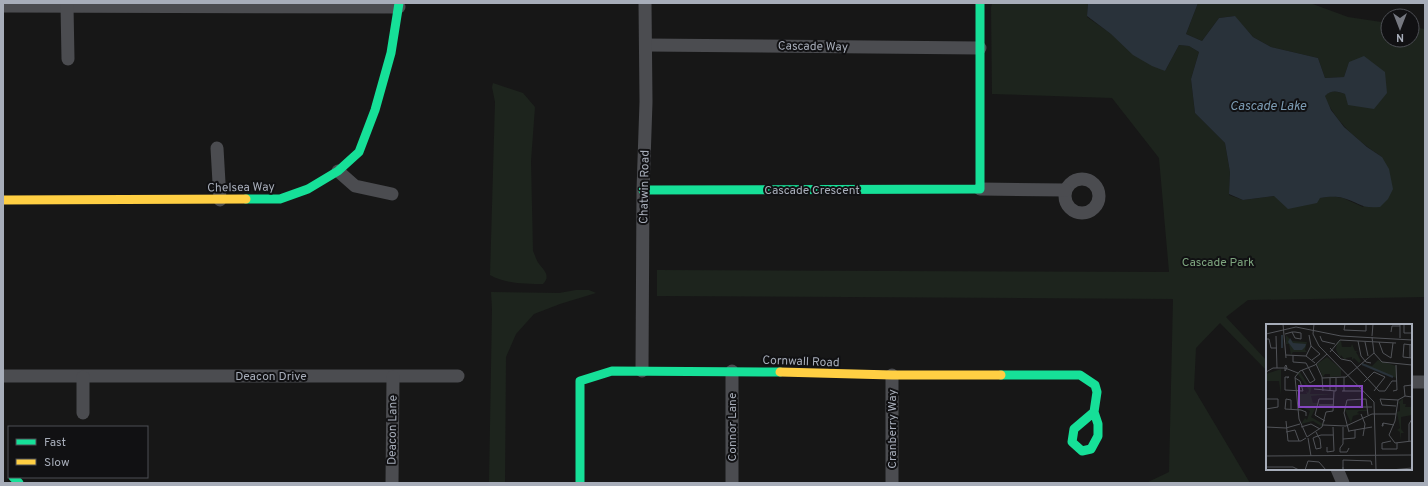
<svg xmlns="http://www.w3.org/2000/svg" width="1428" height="486" viewBox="0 0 1428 486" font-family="Overpass,sans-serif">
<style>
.green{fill:#1d241d}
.water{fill:#29323a}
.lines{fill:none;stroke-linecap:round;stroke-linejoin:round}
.street{stroke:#4b4c50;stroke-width:13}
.fast{stroke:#16e098;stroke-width:9}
.slow{stroke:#ffcf43;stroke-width:9}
.labels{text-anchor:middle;stroke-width:4;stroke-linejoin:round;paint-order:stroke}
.street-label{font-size:12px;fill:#a7adb9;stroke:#111113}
.park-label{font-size:12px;fill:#7da57e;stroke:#111113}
.water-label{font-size:13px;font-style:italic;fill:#7d9db5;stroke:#111113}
.inset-river{fill:none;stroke:#29323a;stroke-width:2}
.inset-road{fill:none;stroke:#515358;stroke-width:1}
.view{fill:#8446be;fill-opacity:0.15;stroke:#8446be;stroke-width:2}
.inset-edge{fill:none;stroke:#a7adb9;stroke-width:2}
</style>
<rect width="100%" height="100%" fill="#171717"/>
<g class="green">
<path d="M992,3H1091L1088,5L1087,17L1165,71L1179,45L1189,46L1199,52L1191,79L1195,113L1225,143L1230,172L1229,195L1243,200L1274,196L1320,198L1332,196L1343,198L1363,207L1382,157C1357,140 1337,124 1324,96C1331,90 1337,91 1345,94L1349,62L1344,77L1325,78L1318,58L1271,47L1253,37L1234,16L1219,18L1202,41L1186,34L1198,3H1310L1348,17L1388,23V40H1412V27L1425,29V297L1248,300L1226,317L1267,361V368L1266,370L1220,323L1196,348L1194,389L1250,483H1146L1169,472L1173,299L657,296V270L1169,272L1159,158L1112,98L992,94L991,8Z"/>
<path d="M493,83L523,93L535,107L531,161L533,251C535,255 536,260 539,264C544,270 551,276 543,284C525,284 506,284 490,275L495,102L492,87Z"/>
<polygon points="576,290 589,290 596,293 560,304 534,314 516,334 506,357 505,483 489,483 492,309 491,292 559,293"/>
</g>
<path class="water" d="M1091,3H1198L1186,34L1202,41L1219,18L1235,16L1253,37L1271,47L1318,58L1325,78L1344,77L1349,62L1364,56L1385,72L1387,93L1374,109L1348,105L1345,94C1337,91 1331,90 1325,96L1331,110L1344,127L1367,147L1382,157L1389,169L1393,189L1388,199L1380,207C1360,209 1359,202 1343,198C1335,196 1328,197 1320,198L1317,203L1288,209L1274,196L1243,200L1229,194L1230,172L1225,143L1195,113L1191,79L1199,52L1189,46L1179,45L1165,71L1152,66L1133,55L1111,34L1087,16L1088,4Z"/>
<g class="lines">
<g class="street">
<polyline points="3,6 399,7"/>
<polyline points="67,6 68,59"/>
<polyline points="646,45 980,48"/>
<polyline points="217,148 220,200"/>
<polyline points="338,171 355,186 392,194"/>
<circle cx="1082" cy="196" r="17"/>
<polyline points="980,189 1065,190"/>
<polyline points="642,371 643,190 646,102 645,3"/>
<polyline points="892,375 892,483"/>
<polyline points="3,376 458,376"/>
<polyline points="83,377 83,413"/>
<polyline points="1411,382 1425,382"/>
<polyline points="1337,469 1343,483"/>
<polyline points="392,483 393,377"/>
<polyline points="732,483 732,371"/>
</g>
<g class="fast">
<polyline points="643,190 980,189 980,3"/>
<polyline points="246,199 280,199 308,189 338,171 359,152 375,110 391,53 399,3"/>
<polyline points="1001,375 1080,375 1095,385 1097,392 1094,412 1098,424 1098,436 1091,449 1082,451 1072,442 1074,429 1094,412"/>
<polyline points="13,477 19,483"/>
<polyline points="580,483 580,381 612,371 780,372"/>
</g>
<g class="slow">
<polyline points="3,200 246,199"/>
<polyline points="780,372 892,375 1001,375"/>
</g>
</g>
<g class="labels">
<g class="street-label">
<text transform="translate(813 46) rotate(1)" y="4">Cascade Way</text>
<text transform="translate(241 187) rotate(-1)" y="4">Chelsea Way</text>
<text transform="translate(644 187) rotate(-89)" y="4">Chatwin Road</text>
<text x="812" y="194">Cascade Crescent</text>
<text transform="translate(801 361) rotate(2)" y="4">Cornwall Road</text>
<text x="271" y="380">Deacon Drive</text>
<text transform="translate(732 427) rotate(-90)" y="4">Connor Lane</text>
<text transform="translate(892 429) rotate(-90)" y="4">Cranberry Way</text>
<text transform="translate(392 430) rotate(-89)" y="4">Deacon Lane</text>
</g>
<g class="park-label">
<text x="1218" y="266">Cascade Park</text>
</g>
<g class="water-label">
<text x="1268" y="110">Cascade Lake</text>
</g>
</g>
<g transform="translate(1266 324)">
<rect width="146" height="146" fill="#171717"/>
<path d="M20,11L26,17L41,18L39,26L41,28H27L25,31L23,20H20ZM75,17L76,23H85L86,20L89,27H92L90,28L95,37L93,39L88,34L86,36V33L80,34L79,36L75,31L74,34L70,26L71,18ZM61,33L75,45V52L64,53V50H59L57,53L51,40ZM112,36L130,42V54L95,39L106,42ZM15,45V71L13,57H0V50ZM34,48L42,61L46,62L44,70H67L45,72L47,79H52L45,93L57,100L55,102L47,97L35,100L39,94L41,96L44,87L33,82L32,70H41L40,67L42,69L43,66L31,49ZM137,74V80H140L139,83H146V91L135,93V105L138,109H135L134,117V108L131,106L134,104L131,88L134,87V80L132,79ZM79,86H101V87H93L91,89L94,90L87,92L85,99Z" fill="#1d241d"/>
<path d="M24,14L27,19L40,20L39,23L36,26H28L22,18Z" fill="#29323a"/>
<path class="inset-river" d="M16,24V11M96,40L127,53"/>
<path class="inset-road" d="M17,0L20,34M48,0L47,10L53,22L108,78L110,146M79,0L78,6L100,7V0M100,0H114M134,0V14M138,0V9H146M125,8L126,2H134M0,10L30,3L75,12L146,16M19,10L26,8H29L35,9V15L29,14L26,8M10,12L11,44M54,12L56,17L69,20M106,12L107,0M106,13L108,29L116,38L146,41M0,15H3L5,24H11M92,17L95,32L100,38L105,39M99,18L102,32M113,18L117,29L125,34L127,19M146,21L138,20L137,33L146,34M45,22L54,30L46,36M64,24L75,35L85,37L113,67H119L126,57H131M64,28L74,16L130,19M20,31L40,32L49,39M27,31V38L40,39L49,56L44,59L36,46M40,32L45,22L43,11M144,34V20M50,40L56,53L57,67M20,41L21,44L19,47V42ZM0,48L7,44H19L32,49M78,53V67M21,54L23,53H19V66L37,67L34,57L29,54M56,54L80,53L108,29M98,58L108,48L119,53L108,67M48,65L70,67V54M64,67V54M76,67H96M127,67L131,66L130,41M139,72L138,62L146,61M146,73L139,72L132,76L129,97L123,111L129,119L146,117M0,75H12V83L0,85M53,81H67M130,82L116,81L114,75L132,76M78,83H106M25,85V76L20,75L19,85L35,86L40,88V92M95,90L99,100L97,112M20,97L22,117H35L40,114M59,97L49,91L53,75H67M117,99L116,102H117V99L128,101M57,101L80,102L106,90H130M0,103L20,104L34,100M35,103L45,100L54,105M83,107L106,103M20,108L29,106L33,117M50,108L52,112L54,115L55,124L50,125L47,114L49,113L55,111H67M83,108L78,89L81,76L100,75L102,91M41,113L33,95L29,53L34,47L49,41L61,30M41,113L56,103L60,88L67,87L68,67M42,114L45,132M77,115L89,114V106M125,117L116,119V125H131V119M143,117V100L146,95M61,123V128L68,127L67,103M74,124L77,120V103M74,124V128H81L83,124M0,132L146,131M0,143H27L33,146M77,143V146V136L105,137L106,141M39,146L42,137L53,138L60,146M125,146L146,144"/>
<path class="view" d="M33,62H96V83H33Z"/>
<rect width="146" height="146" class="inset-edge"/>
</g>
<rect width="1428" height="486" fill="none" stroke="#a7adb9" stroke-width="8"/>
<rect x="8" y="426" width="140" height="52" fill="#111113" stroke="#4d4f55"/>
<rect x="16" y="439" width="20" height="6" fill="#16e098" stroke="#4d4f55"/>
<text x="44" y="446" font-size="12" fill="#a7adb9">Fast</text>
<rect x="16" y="459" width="20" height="6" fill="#ffcf43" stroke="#4d4f55"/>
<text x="44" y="466" font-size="12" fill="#a7adb9">Slow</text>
<g transform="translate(1400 28) rotate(180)"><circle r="19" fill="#111113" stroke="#4d4f55"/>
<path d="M0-3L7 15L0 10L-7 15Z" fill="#757880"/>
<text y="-6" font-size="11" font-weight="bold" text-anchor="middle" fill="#a7adb9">N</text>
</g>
</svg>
